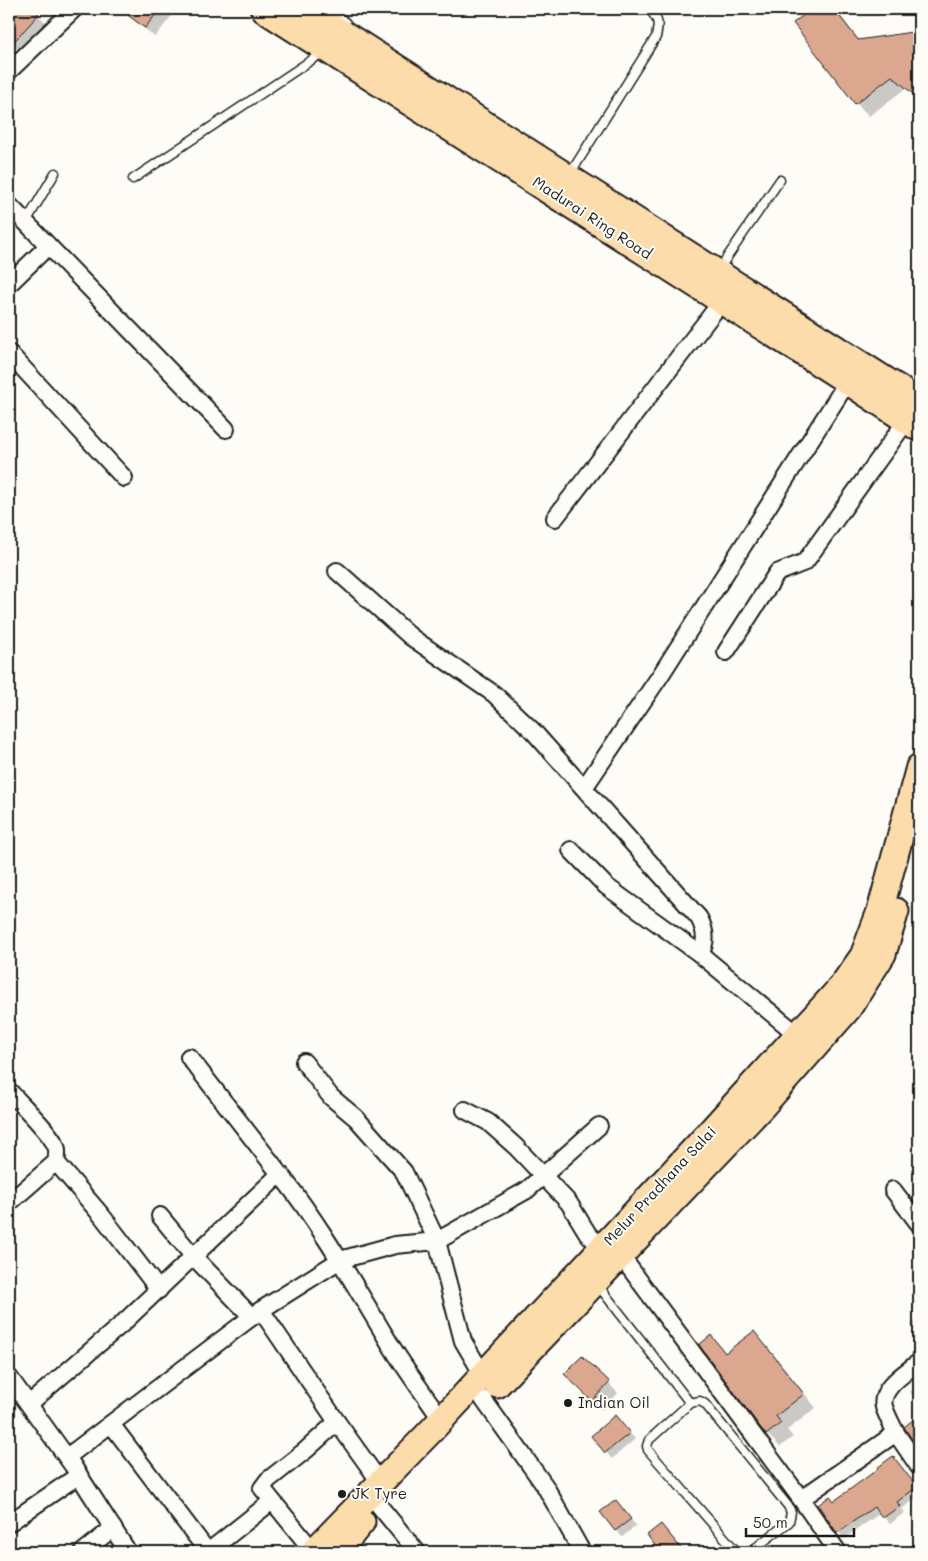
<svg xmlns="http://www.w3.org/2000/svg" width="928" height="1561" viewBox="0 0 928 1561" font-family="Mali,sans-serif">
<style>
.shadow{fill:#0003}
.building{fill:#dba88f;stroke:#1c1c1c}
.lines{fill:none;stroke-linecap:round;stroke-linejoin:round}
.service-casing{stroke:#1c1c1c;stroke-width:11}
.minor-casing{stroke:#1c1c1c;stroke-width:20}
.primary-casing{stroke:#1c1c1c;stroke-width:29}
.trunk-casing{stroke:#1c1c1c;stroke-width:30}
.service{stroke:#fdfcf7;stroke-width:8}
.minor{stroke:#fdfcf7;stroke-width:16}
.primary{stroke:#fddcac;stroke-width:25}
.trunk{stroke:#fddcac;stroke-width:26}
.poi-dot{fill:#1c1c1c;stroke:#fdfcf7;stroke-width:2}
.labels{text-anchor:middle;stroke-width:4;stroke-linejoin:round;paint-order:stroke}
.street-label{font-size:15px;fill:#1c1c1c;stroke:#fdfcf7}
.poi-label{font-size:15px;fill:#1c1c1c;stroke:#fdfcf7;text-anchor:start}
</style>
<rect width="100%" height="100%" fill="#fdfcf7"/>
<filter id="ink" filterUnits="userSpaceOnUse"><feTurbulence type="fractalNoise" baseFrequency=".02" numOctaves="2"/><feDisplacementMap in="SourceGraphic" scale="10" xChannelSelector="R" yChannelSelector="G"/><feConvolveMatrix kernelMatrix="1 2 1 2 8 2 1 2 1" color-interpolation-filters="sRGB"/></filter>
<g filter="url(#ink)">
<g class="shadow">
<polygon points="9,9 31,9 51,27 24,55 9,41"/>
<polygon points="119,9 177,9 155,37"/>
<polygon points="814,9 835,9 860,41 919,32 919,105 914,98 915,97 906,88 869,116 856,103 795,23"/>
<polygon points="915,527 919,529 919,548 909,539"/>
<polygon points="919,1318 919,1334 911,1324"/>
<polygon points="753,1332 766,1345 816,1408 787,1430 793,1437 780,1447 767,1434 701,1345 711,1337 727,1354"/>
<polygon points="582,1357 618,1393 602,1410 566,1374"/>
<polygon points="919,1384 919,1404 910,1392"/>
<polygon points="621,1423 635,1439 612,1459 592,1436"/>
<polygon points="893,1457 919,1489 919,1496 902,1509 905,1512 890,1524 880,1513 844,1539 819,1506 835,1503 880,1469"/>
<polygon points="622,1507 636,1526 622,1537 602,1512"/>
</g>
<g class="building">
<polygon points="9,9 33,9 39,14 9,47"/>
<polygon points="120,9 160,9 145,28"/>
<polygon points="812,9 834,9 858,40 919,31 919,99 892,76 855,104 793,23"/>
<polygon points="754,1331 804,1394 776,1416 781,1423 766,1435 699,1345 711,1335 725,1353"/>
<polygon points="582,1356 610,1382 592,1401 564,1374"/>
<polygon points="615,1415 630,1433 605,1453 591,1436"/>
<polygon points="919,1415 919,1450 904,1427"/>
<polygon points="893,1456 917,1487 897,1502 900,1506 883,1518 874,1507 837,1533 818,1505 830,1496 834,1501 878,1469 877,1468"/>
<polygon points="616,1500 631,1519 615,1531 600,1512"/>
<polygon points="661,1524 684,1552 660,1552 647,1535"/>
</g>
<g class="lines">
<g class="service-casing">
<g id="service">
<polyline points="332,9 346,23"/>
<path d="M570,174L656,37C659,23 659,20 649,9"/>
<polyline points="133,179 322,53"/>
<polyline points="26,222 55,173"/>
<polyline points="719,269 780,180"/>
<polyline points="597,1284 690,1403 700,1401 705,1404 788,1506 791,1512 789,1522 750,1552"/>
<polyline points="690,1403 649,1440 647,1446 648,1450 737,1552"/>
</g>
</g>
<g class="minor-casing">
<g id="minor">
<polyline points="9,71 74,9"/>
<polyline points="9,205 226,429"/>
<polyline points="9,284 48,246"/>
<polyline points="9,353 124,478"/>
<polyline points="555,518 722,301"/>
<path d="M337,571L411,637L494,694L533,731L699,918C706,931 707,942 700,954L798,1035"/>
<polyline points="726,652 777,573 805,562 907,420"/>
<polyline points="584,788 660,676 848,381"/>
<polyline points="571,850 606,886 700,954"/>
<path d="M9,1091C21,1104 50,1132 56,1146C58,1151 57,1157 56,1162L9,1203"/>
<polyline points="465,1110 488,1122 516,1147 569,1203 588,1234 602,1248"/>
<polyline points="56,1162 102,1216 159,1290"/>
<path d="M280,1174C322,1227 355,1286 390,1344C406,1370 424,1394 441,1419"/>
<polyline points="893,1190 919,1224"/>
<polyline points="160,1216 193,1256 252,1317"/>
<polyline points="621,1256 801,1499 838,1552"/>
<polyline points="261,1310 337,1422 380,1482"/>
<polyline points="483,1375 463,1341 437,1241 527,1190 599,1126"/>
<polyline points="9,1377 73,1466 128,1552"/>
<polyline points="483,1399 545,1486 582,1552"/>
<polyline points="29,1404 122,1324 280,1174 189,1057"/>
<polyline points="111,1424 208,1552 272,1501"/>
<path d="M896,1433C892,1425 887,1416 884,1407C879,1388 907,1372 919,1362"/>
<polyline points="67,1457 261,1310 340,1260 395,1245 437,1241 404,1172 356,1118 331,1097 304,1062"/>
<polyline points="801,1499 896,1433 919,1467"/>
<polyline points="377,1503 417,1552"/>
<polyline points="9,1523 79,1475"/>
<polyline points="313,1551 262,1488 268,1480 306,1450 337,1422"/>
<polyline points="83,1552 113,1528"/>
</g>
</g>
<g class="primary-casing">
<g id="primary">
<polyline points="497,1385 761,1108 848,1009 883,954 896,911"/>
<polyline points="313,1552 428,1434 698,1145 841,987 863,956 880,911 919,767"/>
<polyline points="337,1552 362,1522"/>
</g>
</g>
<g class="trunk-casing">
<g id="trunk">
<polyline points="264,9 848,381 919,428"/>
<polyline points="304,9 919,402"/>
</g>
</g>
<use href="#service" class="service"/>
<use href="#minor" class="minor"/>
<use href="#primary" class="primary"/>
<use href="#trunk" class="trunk"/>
</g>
</g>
<g class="poi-dot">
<circle cx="568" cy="1403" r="5"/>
<circle cx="342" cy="1494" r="5"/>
</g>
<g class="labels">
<g class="street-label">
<text transform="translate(592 218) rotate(33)" y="5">Madurai Ring Road</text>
<text transform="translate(660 1186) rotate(-47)" y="5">Melur Pradhana Salai</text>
</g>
<g class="poi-label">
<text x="578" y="1408">Indian Oil</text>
<text x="352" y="1499">JK Tyre</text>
</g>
</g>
<rect width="928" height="1561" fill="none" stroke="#fdfcf7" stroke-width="30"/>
<rect x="15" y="15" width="898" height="1531" fill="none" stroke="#1c1c1c" stroke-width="2" filter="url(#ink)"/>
<path d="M746 1528v8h108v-8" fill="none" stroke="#1c1c1c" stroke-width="2.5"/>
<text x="753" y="1528" font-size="15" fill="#1c1c1c" stroke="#fdfcf7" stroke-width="4" paint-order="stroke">50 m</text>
</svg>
